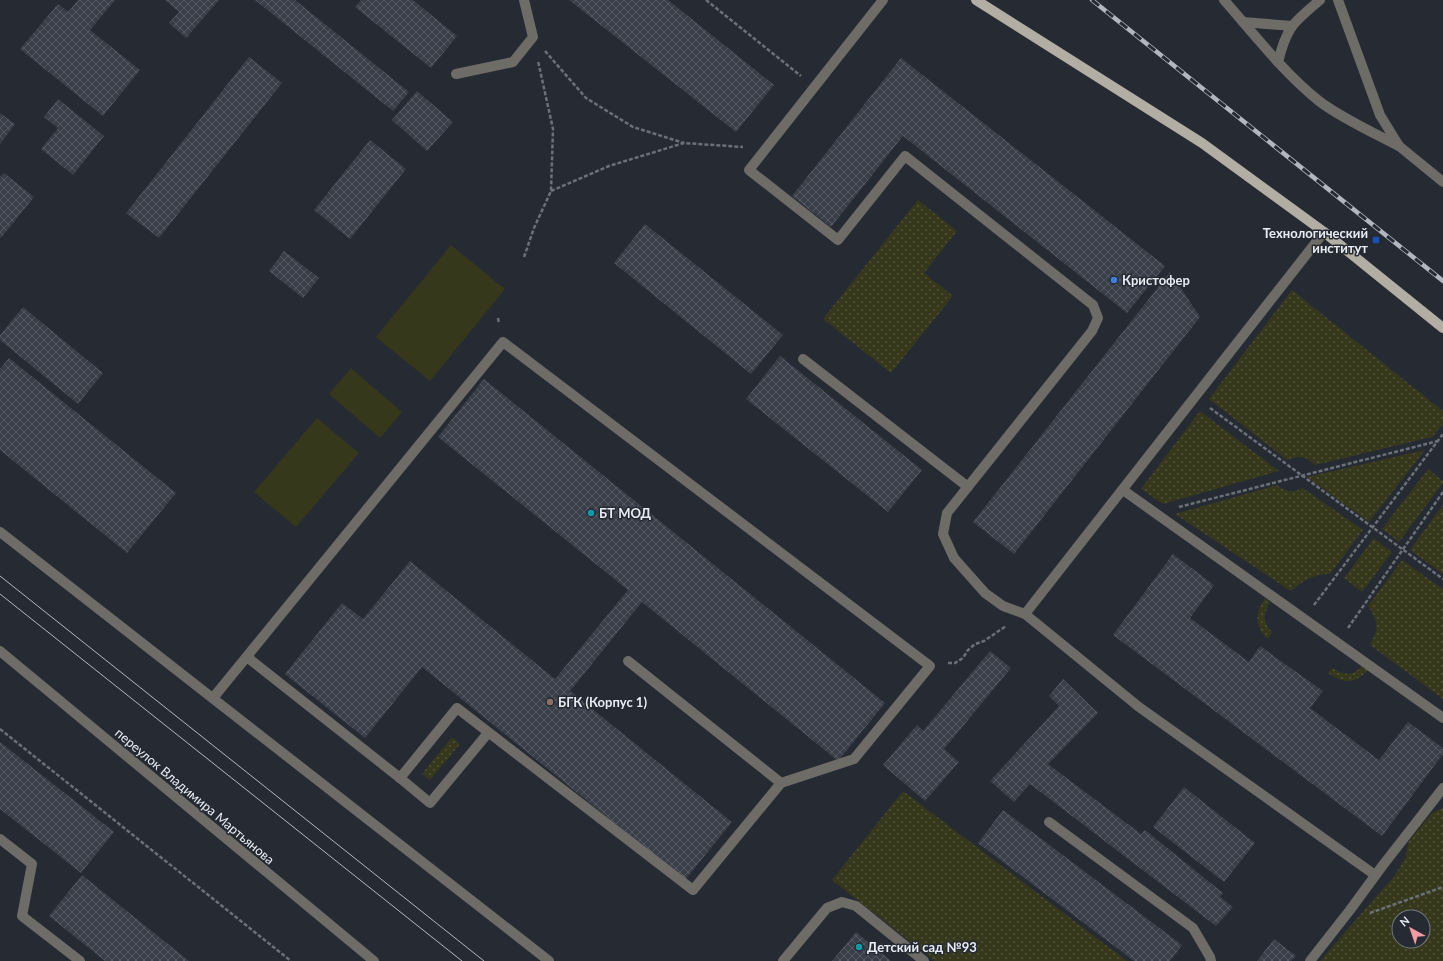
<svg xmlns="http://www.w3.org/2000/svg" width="1443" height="961" viewBox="0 0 1443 961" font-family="Lato,sans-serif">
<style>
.grass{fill:url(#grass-dots);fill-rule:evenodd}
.pitch{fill:#36381c}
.building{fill:url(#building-cross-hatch)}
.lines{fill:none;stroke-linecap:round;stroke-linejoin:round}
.path{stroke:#6c7078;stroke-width:2.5;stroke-dasharray:4 2;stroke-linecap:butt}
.minor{stroke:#6e6c67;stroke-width:10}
.major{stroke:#b3aea3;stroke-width:10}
.tram{stroke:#b3b6be;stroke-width:1}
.rail-casing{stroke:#b3b6be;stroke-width:4.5}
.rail{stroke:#252a33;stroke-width:3;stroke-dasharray:9;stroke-linecap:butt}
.transit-dot{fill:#1a4fb4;stroke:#252a33;stroke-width:1.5}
.shop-dot{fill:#3f7fe0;stroke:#252a33;stroke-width:1.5}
.culture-dot{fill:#0f9aa8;stroke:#252a33;stroke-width:1.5}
.education-dot{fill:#8d6e63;stroke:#252a33;stroke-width:1.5}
.labels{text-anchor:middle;stroke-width:3;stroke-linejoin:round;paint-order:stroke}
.poi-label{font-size:13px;font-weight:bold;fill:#e9ecf3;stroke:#252a33;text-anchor:start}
.street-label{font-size:13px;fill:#e9ecf3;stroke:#252a33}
</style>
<defs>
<pattern id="grass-dots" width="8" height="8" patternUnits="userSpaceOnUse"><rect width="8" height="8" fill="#36381c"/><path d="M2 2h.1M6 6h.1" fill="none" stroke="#53553d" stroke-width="1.8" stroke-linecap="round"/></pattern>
<pattern id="building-cross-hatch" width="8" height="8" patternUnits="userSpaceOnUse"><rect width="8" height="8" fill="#393e49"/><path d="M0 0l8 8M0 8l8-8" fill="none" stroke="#565a64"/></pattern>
</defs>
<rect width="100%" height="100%" fill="#252a33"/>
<g class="grass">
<polygon points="918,200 957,231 924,273 953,296 891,373 823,319"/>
<path d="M1292,290L1443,411V424L1432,437L1315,465C1305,456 1300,455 1287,460L1209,399Z"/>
<polygon points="1200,411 1279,471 1163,504 1141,489"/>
<polygon points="1425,450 1369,522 1307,477"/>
<polygon points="1428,469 1443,481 1443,483 1399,542 1382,529"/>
<path d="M1277,485C1286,492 1293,493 1303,488L1363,530L1330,574C1314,574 1303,580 1291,591L1175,514Z"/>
<polygon points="1443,505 1443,574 1410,550"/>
<polygon points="1374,538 1392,552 1362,592 1344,578"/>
<path d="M1402,560L1443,589V699L1370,645C1379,628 1379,623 1368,606Z"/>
<path d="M1265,598L1270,602C1264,613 1262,622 1272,632L1268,639C1254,625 1255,614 1265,598Z"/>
<path d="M1362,666L1368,670C1355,684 1344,684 1328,673L1332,668C1343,675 1352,677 1362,666Z"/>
<polygon points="452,737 460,744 430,780 422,774"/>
<polygon points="903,791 1127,961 935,961 832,880"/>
<path d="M1443,808V961H1320L1395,875L1406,857L1408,842L1432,813ZM1399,917H1423V941H1399Z"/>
</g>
<g class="pitch">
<polygon points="451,245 505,289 430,381 376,337"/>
<polygon points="351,368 402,412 380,438 329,394"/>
<polygon points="317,418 359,453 296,527 254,492"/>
</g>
<g class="building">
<polygon points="78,0 115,0 90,30 140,70 103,116 20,49 58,4 68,12"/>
<polygon points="165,0 219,0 186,38 169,23 179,12"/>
<polygon points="255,0 295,0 409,92 393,111"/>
<polygon points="361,0 413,0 457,36 431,68 355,7"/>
<polygon points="569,0 668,0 774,85 736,132"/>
<polygon points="249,57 282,83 159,238 126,213"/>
<polygon points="901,58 1165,266 1127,313 903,136 831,227 792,196"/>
<polygon points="417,91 453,122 427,151 392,120"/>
<polygon points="58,99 104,136 73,175 41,149 58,128 44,117"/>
<polygon points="0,113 15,124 0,144"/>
<polygon points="370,140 406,169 350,239 314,210"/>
<polygon points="4,173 34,197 1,238 0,237 0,177"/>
<polygon points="645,224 783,335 751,374 614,263"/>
<polygon points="284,251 319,278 303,298 269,271"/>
<polygon points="1170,272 1200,317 1014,554 973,522"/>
<polygon points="23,307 103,373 78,404 0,340 0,335"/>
<polygon points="780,356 922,470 888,512 746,399"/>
<polygon points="9,358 176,493 127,553 0,450 0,369"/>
<polygon points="484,379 885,703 838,761 642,602 570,691 732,822 685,880 422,667 365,738 285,674 342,603 363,619 410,561 555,679 628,590 438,437"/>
<polygon points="1173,554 1214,585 1190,618 1249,662 1260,646 1323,691 1310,708 1379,760 1408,722 1443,748 1443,754 1382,836 1113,635"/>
<polygon points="990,651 1011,668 944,749 959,762 925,801 883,765 917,725 923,731"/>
<polygon points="1063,679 1098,713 1048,764 1141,834 1145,830 1223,893 1220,897 1233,907 1216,926 1030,784 1014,802 990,781 1059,706 1049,696"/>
<polygon points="0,742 114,832 81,873 0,809"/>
<polygon points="1184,787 1255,843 1224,882 1153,827"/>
<polygon points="1003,810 1182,945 1170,961 1134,961 978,843"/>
<polygon points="82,875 189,961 105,961 49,916"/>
<polygon points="856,932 891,961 832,961"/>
<polygon points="1274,939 1296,956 1291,961 1257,961"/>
</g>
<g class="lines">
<g class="path">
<polyline points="706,0 801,76"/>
<polyline points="545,51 586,98 633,127 684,143"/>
<polyline points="551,191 609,166 684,143 743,147"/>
<polyline points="524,257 534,228 551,191 553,129 538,61"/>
<polyline points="498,318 499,324"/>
<polyline points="1210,408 1443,579"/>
<polyline points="1179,507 1438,441"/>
<polyline points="1314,605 1443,434"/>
<polyline points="1348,628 1443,492"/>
<polyline points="948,663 955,663 963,658 968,650 975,644 984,641 1006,626"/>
<polyline points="0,729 291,961"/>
<polyline points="1370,913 1443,887"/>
</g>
<g class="minor">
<polyline points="883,0 749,170 838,240 905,156 1093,305 1098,318 1092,331 947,513 943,534 954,558 985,593 1003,606 1025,614 1139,707 1375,875"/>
<path d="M1224,0C1254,34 1283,72 1319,101C1341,118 1374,133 1399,146"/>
<polyline points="1338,0 1380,115 1399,146 1443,182"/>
<polyline points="1243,22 1292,26"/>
<path d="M1278,62C1287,26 1293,23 1320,0"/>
<polyline points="456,74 513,62 533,37 524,0"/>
<polyline points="803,359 968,487"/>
<polyline points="1123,490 1443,718"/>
<polyline points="0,532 549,961"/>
<polyline points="1025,614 1324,232"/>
<polyline points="0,651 374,961"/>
<polyline points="628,661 781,783"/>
<polyline points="213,698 503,342 930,666 854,759 781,783 693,890 457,708 400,778 247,657"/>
<polyline points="400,778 430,803 488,733"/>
<polyline points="1049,822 1193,928 1210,957 1211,961"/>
<polyline points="0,839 32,864 22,916 80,961"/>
<polyline points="783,961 827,908 842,902 856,906 924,961"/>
<polyline points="1310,961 1350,910 1383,865 1443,788"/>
</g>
<polyline class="major" points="976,0 1202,143 1324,232 1443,328"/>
<g class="tram">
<polyline points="0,576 484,961"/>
<polyline points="0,594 462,961"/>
</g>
<g class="rail-casing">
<polyline id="rail" points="1092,0 1443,281"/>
</g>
<use href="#rail" class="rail"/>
</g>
<rect class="transit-dot" x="1372" y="236" width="8" height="8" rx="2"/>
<circle class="shop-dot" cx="1114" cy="280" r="4"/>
<g class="culture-dot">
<circle cx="591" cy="513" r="4"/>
<circle cx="859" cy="947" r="4"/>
</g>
<circle class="education-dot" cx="550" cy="702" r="4"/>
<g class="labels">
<g class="poi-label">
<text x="1368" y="238" text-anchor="end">Технологический<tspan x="1368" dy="15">институт</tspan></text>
<text x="1122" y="285">Кристофер</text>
<text x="599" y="518">БТ МОД</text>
<text x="558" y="707">БГК (Корпус 1)</text>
<text x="867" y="952">Детский сад №93</text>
</g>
<g class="street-label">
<text transform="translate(195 796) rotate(40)" y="5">переулок Владимира Мартьянова</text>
</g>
</g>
<g transform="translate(1411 929) rotate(320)"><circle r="19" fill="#252a33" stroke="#737880"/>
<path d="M0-3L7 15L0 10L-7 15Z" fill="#f49aa3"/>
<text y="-6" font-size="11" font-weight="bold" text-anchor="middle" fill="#e9ecf3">N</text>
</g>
</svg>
